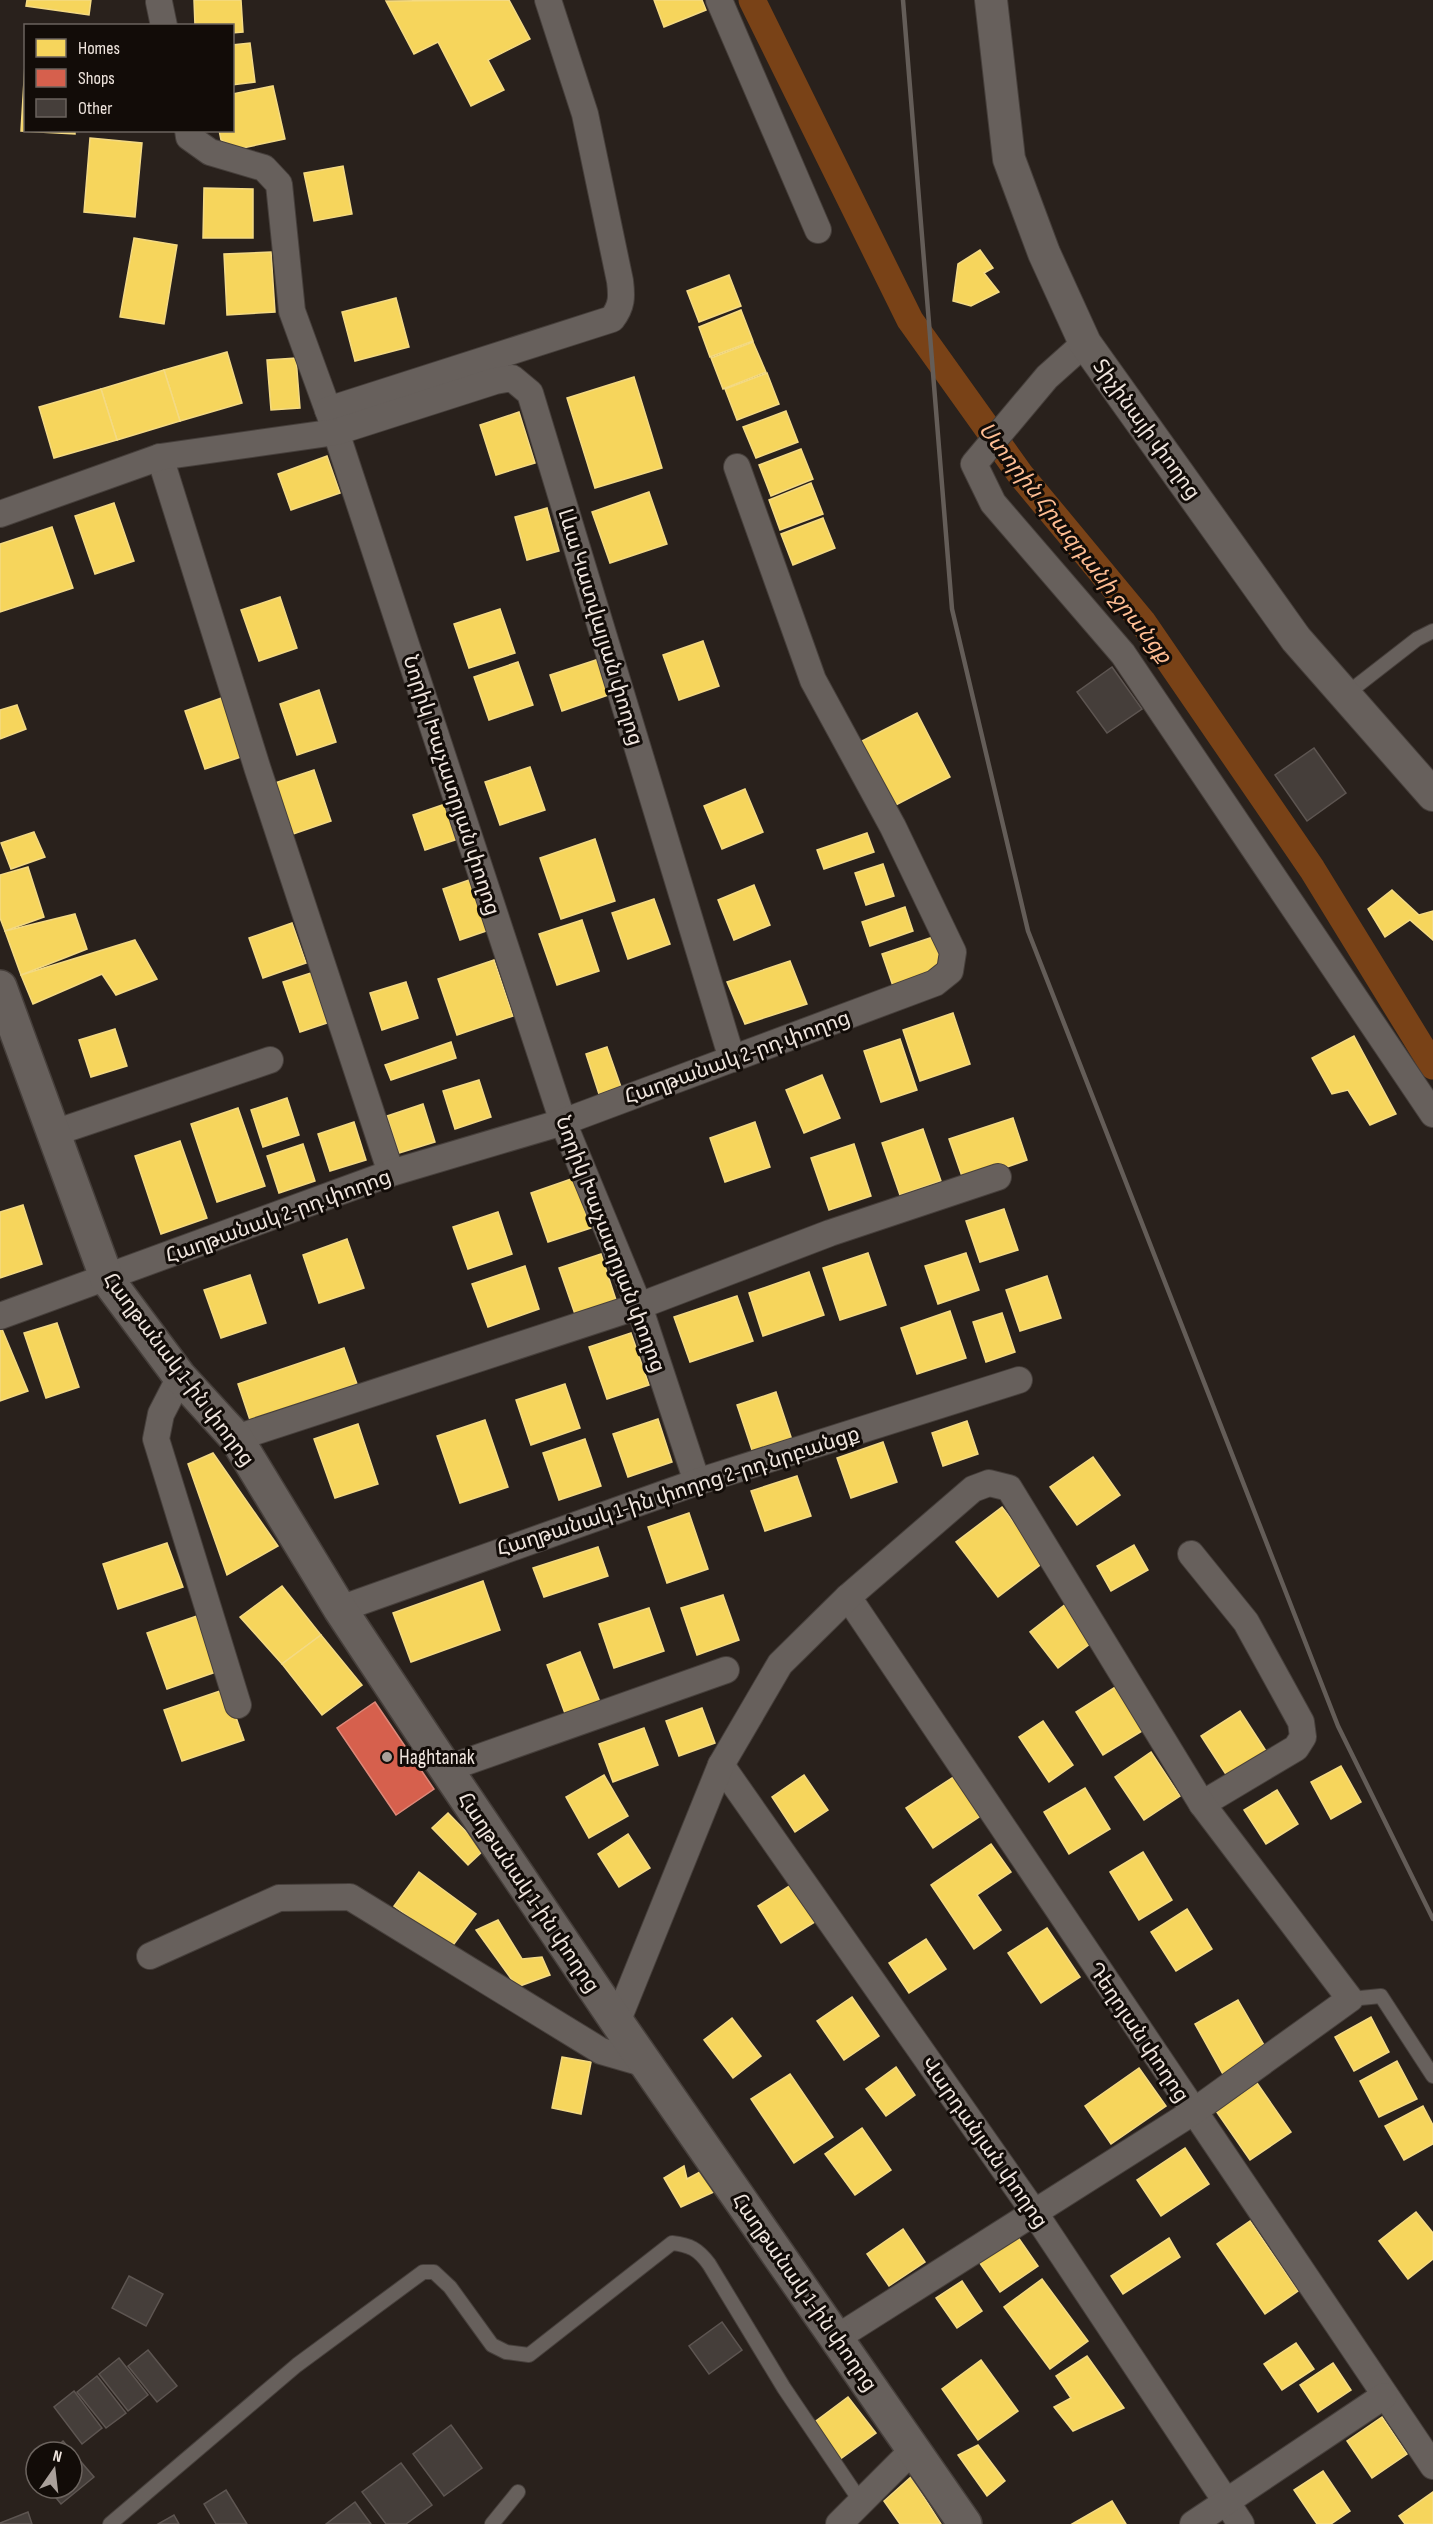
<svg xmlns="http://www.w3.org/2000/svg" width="1433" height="2524" viewBox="0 0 1433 2524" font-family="'Sofia Sans Condensed','Noto Sans Armenian',sans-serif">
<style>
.homes{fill:#f6d55c;stroke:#f4da83;stroke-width:1.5}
.shops{fill:#d6604d;stroke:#de8879;stroke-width:1.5}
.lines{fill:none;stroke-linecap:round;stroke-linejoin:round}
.canal{stroke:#794217;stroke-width:27}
.building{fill:#453e3a;stroke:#5d5551;stroke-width:1.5}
.service-casing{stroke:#463f3b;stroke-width:16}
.minor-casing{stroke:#463f3b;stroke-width:28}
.tertiary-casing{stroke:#463f3b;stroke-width:34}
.secondary-casing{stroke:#463f3b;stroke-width:36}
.service{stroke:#67605c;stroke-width:14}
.minor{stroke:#67605c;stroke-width:26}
.tertiary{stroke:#67605c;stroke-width:32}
.secondary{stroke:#67605c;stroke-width:33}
.rail{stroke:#645d58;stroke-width:4.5}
.poi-dot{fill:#aaa19b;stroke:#120c08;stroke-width:2}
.labels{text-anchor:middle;stroke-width:6;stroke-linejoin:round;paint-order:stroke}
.street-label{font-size:21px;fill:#f0e6df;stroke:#120c08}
.poi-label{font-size:21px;fill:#f0e6df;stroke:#120c08;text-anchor:start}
.water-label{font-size:22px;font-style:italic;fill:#ffbe94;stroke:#120c08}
</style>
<rect width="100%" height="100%" fill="#29211c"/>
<g class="homes">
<polygon points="27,0 91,0 89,15 26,6"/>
<polygon points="194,0 241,0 243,32 232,33 232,26 195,26"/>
<polygon points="509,0 530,39 488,60 504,90 471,106 438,42 414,54 386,1"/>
<polygon points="654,0 702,0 706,10 664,27"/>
<polygon points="250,43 255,82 232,85 232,45"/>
<polygon points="26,47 26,130 75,130 75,134 21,131"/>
<polygon points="273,86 285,139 238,149 221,140 219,130 232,130 232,94"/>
<polygon points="90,138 142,143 135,217 84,212"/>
<polygon points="343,166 352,214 314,221 304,173"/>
<polygon points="204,188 253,189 253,238 203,238"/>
<polygon points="134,238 177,245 164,324 120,317"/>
<polygon points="980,250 993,268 984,273 999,292 971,306 953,301 958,264"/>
<polygon points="271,252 275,312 227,315 224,254"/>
<polygon points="729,275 741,306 699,322 687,291"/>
<polygon points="396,298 409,347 355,361 342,312"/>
<polygon points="741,310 753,341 710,357 699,327"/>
<polygon points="753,342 766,372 723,389 711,358"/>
<polygon points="227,352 242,403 180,421 164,370"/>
<polygon points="296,358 300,408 271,410 267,360"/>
<polygon points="164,370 180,421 117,440 101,389"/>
<polygon points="767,373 779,404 737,420 725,389"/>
<polygon points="634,377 662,468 595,488 567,398"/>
<polygon points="101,389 117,440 54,458 39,407"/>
<polygon points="786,411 798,442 756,458 743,427"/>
<polygon points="519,412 535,463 496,475 480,425"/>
<polygon points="801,449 813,479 771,496 759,465"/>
<polygon points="327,456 340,493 291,510 278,474"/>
<polygon points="811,483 823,514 780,530 769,500"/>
<polygon points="649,492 667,544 610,563 592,512"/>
<polygon points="114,503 134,561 95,574 75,516"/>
<polygon points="547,508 559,551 527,560 515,517"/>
<polygon points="823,518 835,548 793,565 781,534"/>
<polygon points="52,527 73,588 0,612 0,544"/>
<polygon points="280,597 297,648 259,661 241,610"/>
<polygon points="500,609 515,653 469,668 454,624"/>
<polygon points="703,641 719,686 679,700 663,655"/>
<polygon points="602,658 614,693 562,711 550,675"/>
<polygon points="518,662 533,705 489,720 474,677"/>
<polygon points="319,690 336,742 297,755 280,704"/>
<polygon points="227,696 247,755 205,769 185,711"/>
<polygon points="17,705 26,729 0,739 0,710"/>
<polygon points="917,713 950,777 890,808 856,744"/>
<polygon points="530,767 545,810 500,825 485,782"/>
<polygon points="314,770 331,821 293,834 275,783"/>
<polygon points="745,789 763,832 722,849 704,806"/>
<polygon points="451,802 464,837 425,850 413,815"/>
<polygon points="34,832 45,857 11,869 1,843"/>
<polygon points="867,833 874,852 824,869 817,850"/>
<polygon points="595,839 615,901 561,919 540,858"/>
<polygon points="883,864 894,896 866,905 855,873"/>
<polygon points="28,867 44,917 5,931 0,918 0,875"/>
<polygon points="475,878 492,929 460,940 443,889"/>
<polygon points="754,885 770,925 734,940 718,900"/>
<polygon points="1392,890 1419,915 1433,911 1433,940 1410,920 1385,937 1368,909"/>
<polygon points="654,899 670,944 628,959 612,913"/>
<polygon points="905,907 913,931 870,946 862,922"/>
<polygon points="75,914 87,949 21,975 5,931"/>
<polygon points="582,920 599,971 557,985 539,934"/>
<polygon points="292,923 306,963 263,978 249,938"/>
<polygon points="933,937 945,972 894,989 882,954"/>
<polygon points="135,940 157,979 116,995 102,974 33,1004 21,975"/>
<polygon points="494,960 513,1016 457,1035 438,979"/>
<polygon points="790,961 807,1004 745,1024 727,982"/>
<polygon points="311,973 327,1023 300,1032 283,982"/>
<polygon points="406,982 418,1018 382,1030 370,993"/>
<polygon points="953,1013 970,1064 920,1081 903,1030"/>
<polygon points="115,1029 127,1066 91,1077 79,1040"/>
<polygon points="1354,1036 1396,1114 1370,1125 1348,1090 1332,1094 1312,1058"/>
<polygon points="900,1039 917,1090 881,1102 864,1051"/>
<polygon points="451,1042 456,1058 391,1080 385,1065"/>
<polygon points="607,1047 621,1087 599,1094 586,1054"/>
<polygon points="822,1075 840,1118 804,1133 786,1090"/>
<polygon points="479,1080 491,1117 455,1129 443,1091"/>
<polygon points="287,1098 299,1135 263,1147 251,1110"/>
<polygon points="423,1104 435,1142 399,1153 387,1116"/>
<polygon points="238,1108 265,1186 217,1202 191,1124"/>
<polygon points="1013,1118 1027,1160 964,1182 949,1139"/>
<polygon points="354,1122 366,1160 330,1171 318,1134"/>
<polygon points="755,1122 770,1167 725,1182 710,1138"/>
<polygon points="923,1129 941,1181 900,1195 882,1143"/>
<polygon points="180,1141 207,1218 161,1234 135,1156"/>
<polygon points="303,1144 315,1181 279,1193 267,1156"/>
<polygon points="854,1144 871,1196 829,1210 811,1158"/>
<polygon points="574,1178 591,1228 548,1242 531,1193"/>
<polygon points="23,1205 42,1264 0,1278 0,1212"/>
<polygon points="1004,1209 1018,1250 980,1262 966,1221"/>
<polygon points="498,1212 512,1254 468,1269 453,1227"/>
<polygon points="347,1239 364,1288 319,1303 303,1255"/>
<polygon points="868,1253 886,1305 840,1320 823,1268"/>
<polygon points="966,1253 979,1290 938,1304 925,1266"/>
<polygon points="601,1254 617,1303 576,1317 559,1268"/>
<polygon points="525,1266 539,1309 488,1327 472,1284"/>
<polygon points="809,1272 824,1315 763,1336 749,1293"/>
<polygon points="250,1275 266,1323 221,1338 204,1290"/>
<polygon points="1047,1276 1061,1318 1020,1331 1006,1290"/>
<polygon points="737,1296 753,1341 690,1362 674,1317"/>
<polygon points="950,1311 966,1358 917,1374 901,1328"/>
<polygon points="1002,1313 1015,1352 986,1362 973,1322"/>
<polygon points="57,1323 79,1387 46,1398 24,1333"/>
<polygon points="2,1329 28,1391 0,1401 0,1330"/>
<polygon points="631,1333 649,1385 607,1399 589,1347"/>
<polygon points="344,1348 357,1384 250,1420 238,1384"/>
<polygon points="565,1384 580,1428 531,1445 516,1400"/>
<polygon points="776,1392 793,1443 754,1456 737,1405"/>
<polygon points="658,1419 672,1462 628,1477 613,1434"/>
<polygon points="485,1420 508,1487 460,1503 437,1436"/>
<polygon points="967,1421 978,1454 943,1466 932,1433"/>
<polygon points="358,1424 378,1484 335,1498 314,1439"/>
<polygon points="585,1439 601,1486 559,1500 543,1453"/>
<polygon points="883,1442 897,1482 851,1498 837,1458"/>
<polygon points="213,1453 278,1546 227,1575 188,1464"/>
<polygon points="1093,1457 1120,1495 1077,1525 1050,1487"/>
<polygon points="797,1476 811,1516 765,1531 751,1491"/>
<polygon points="1002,1507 1044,1562 998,1597 956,1542"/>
<polygon points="689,1513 708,1569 667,1583 648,1527"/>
<polygon points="167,1543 183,1587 118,1609 103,1564"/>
<polygon points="1134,1545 1148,1570 1111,1591 1097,1566"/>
<polygon points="598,1547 608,1576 544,1597 533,1568"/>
<polygon points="483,1581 500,1630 411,1662 393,1613"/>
<polygon points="282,1586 321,1635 282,1664 240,1617"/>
<polygon points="723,1595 739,1640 697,1655 681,1608"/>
<polygon points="1067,1603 1095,1640 1058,1668 1030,1632"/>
<polygon points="649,1608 664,1651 614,1668 599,1624"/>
<polygon points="197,1616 216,1672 167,1689 147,1633"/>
<polygon points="321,1635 362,1685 322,1715 282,1664"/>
<polygon points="580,1652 600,1702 566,1716 547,1665"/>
<polygon points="1120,1684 1147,1728 1103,1755 1076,1712"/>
<polygon points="226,1689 244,1740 182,1761 164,1710"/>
<polygon points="702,1708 715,1743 679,1756 666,1721"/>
<polygon points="1240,1711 1268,1754 1229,1779 1201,1736"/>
<polygon points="1043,1721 1073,1765 1049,1782 1019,1737"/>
<polygon points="644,1728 658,1765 613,1782 599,1744"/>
<polygon points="1151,1752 1180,1796 1144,1820 1115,1777"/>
<polygon points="1341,1766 1361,1802 1331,1819 1311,1782"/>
<polygon points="604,1775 628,1816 589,1838 566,1797"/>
<polygon points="804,1775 828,1810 795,1832 772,1797"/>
<polygon points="955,1776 982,1815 933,1848 906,1808"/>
<polygon points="1085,1788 1110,1829 1069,1854 1044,1812"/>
<polygon points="1277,1790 1298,1824 1266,1844 1244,1810"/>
<polygon points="448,1813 484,1850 468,1865 432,1828"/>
<polygon points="628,1834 650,1868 619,1887 598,1854"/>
<polygon points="991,1844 1011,1872 977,1895 1001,1930 974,1949 931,1885"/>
<polygon points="1143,1852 1172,1900 1139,1920 1110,1872"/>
<polygon points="419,1872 476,1914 451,1948 394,1906"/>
<polygon points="794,1883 818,1920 781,1943 758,1906"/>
<polygon points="1187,1909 1212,1949 1176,1971 1151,1932"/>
<polygon points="498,1920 522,1959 542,1957 550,1975 517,1987 476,1930"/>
<polygon points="1047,1928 1080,1977 1041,2003 1008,1953"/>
<polygon points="926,1939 946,1969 909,1993 889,1963"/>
<polygon points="852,1997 879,2036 844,2060 817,2021"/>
<polygon points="1238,2000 1268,2052 1224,2076 1195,2024"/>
<polygon points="1371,2017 1389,2052 1354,2071 1335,2037"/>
<polygon points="732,2018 761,2056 733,2078 704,2040"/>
<polygon points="562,2057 591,2062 581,2114 552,2108"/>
<polygon points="1397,2061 1417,2099 1379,2117 1360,2081"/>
<polygon points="896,2067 915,2095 886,2116 866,2089"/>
<polygon points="1139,2068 1166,2106 1111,2144 1085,2106"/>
<polygon points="790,2074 833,2137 794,2163 751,2099"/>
<polygon points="1257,2083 1291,2132 1250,2160 1216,2111"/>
<polygon points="1423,2106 1433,2125 1433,2144 1404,2160 1385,2126"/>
<polygon points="862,2128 891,2170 855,2195 825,2154"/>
<polygon points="1185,2148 1209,2184 1161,2216 1137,2180"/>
<polygon points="684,2166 687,2179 700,2172 716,2191 681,2207 664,2178"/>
<polygon points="1416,2212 1433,2233 1433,2259 1408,2279 1379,2241"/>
<polygon points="1250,2221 1298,2291 1265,2314 1217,2244"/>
<polygon points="903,2229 925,2262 889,2286 867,2254"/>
<polygon points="1015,2233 1038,2266 1000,2292 977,2259"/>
<polygon points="1169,2238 1180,2257 1123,2294 1111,2276"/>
<polygon points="1042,2279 1088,2341 1050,2369 1004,2307"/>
<polygon points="962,2281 982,2311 957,2328 936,2298"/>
<polygon points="1296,2343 1314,2369 1282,2390 1264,2364"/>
<polygon points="1087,2356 1124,2408 1073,2431 1054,2407 1071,2398 1056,2376"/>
<polygon points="981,2360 1018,2411 978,2440 942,2389"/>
<polygon points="1333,2363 1351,2390 1318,2412 1300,2385"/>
<polygon points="848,2397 876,2433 839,2460 812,2424"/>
<polygon points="1382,2417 1407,2454 1372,2478 1347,2441"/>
<polygon points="978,2445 1005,2481 987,2496 958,2455"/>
<polygon points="1323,2471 1350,2511 1331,2524 1317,2524 1294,2490"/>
<polygon points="911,2477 941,2524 900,2524 884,2501"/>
<polygon points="1433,2492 1433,2524 1405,2524 1399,2516"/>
<polygon points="1112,2501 1126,2524 1072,2524"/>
</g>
<polygon class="shops" points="375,1702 434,1789 396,1815 337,1728"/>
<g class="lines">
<polyline class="canal" points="752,0 910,320 1020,474 1142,621 1312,869 1433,1066"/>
</g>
<g class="building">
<polygon points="1112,667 1142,709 1107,733 1077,692"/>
<polygon points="1314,748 1346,793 1307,821 1275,775"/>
<polygon points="129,2276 163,2294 146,2326 112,2308"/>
<polygon points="722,2322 742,2350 709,2374 689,2346"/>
<polygon points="148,2350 177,2386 157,2402 128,2366"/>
<polygon points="119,2358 148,2395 128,2411 99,2374"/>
<polygon points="97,2376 126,2413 106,2428 77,2392"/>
<polygon points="74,2391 102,2428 82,2444 54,2407"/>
<polygon points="451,2425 482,2468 444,2496 413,2454"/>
<polygon points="63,2441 94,2477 61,2504 48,2488 72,2488 72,2452 51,2452"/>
<polygon points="401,2463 432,2505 406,2524 386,2524 362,2492"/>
<polygon points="226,2490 247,2524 216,2524 204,2504"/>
<polygon points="355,2502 371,2524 326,2524"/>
<polygon points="28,2512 32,2524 0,2524 0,2523"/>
<polygon points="174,2515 179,2524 158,2524"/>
</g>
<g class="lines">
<g class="service-casing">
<g id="service">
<polyline points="1345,695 1417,639 1433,631"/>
<polyline points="1350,1999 1381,1996 1433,2076"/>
<path d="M110,2524L297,2365L423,2272H434L450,2287L492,2345L506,2352L529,2355L672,2243C690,2245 698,2249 709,2264L784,2388L861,2502"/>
<polyline points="492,2524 518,2492"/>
</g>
</g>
<g class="minor-casing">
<g id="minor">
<polyline points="719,0 818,230"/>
<polyline points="159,2 164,26"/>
<polyline points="188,130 189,137 210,152 264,168 279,184 292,311 336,432 563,1122 639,1306 697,1482"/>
<polyline points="1085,343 1047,377 974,464 993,503 1123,654 1433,1114"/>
<path d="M328,410L612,319C622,306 622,297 620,281L585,114L548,0"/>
<polyline points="160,457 258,770 391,1173"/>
<polyline points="0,514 160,457 336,432 495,381 512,378 530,393 732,1059"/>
<polyline points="54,1133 270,1060"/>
<polyline points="0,1316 391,1173 563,1122 935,983 950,971 953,952 893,827 813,680 737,467"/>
<polyline points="180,1377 161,1414 156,1439 238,1705"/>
<polyline points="236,1438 639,1306 830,1233 998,1177"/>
<polyline points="1191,1554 1246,1622 1301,1722 1303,1737 1296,1748 1202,1804"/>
<polyline points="848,1597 1433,2466"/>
<polyline points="340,1609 697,1482 1019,1380"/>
<polyline points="721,1765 1034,2212 1241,2524"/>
<polyline points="446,1769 726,1670"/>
<polyline points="150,1956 279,1898 350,1897 601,2051 646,2064"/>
<polyline points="617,2022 721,1765 780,1664 848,1597 973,1489 989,1483 1009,1488 1202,1804 1350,1999 1193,2112 838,2337"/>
<polyline points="839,2524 914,2449"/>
<polyline points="1193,2524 1384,2396"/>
</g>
</g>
<g class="tertiary-casing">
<polyline id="tertiary" points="991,0 1009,159 1044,253 1085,343 1296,639 1433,795"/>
</g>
<g class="secondary-casing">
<polyline id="secondary" points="0,987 107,1279 180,1377 236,1438 340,1609 446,1769 617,2022 965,2524"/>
</g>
<use href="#service" class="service"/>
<use href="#minor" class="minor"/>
<use href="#tertiary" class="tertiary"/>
<use href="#secondary" class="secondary"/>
<polyline class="rail" points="903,0 952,609 1028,931 1338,1726 1433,1919"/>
</g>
<circle class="poi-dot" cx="387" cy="1757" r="6"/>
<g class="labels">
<g class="street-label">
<text transform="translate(1147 429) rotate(54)" y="7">Տիչինայի փողոց</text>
<text transform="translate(601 627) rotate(73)" y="7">Լևա Կատվալյան փողոց</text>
<text transform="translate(452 785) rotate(72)" y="7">Նորիկ Խաչատրյան փողոց</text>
<text transform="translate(737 1057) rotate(-20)" y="7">Հաղթանակ 2-րդ փողոց</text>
<text transform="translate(278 1216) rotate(-20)" y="7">Հաղթանակ 2-րդ փողոց</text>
<text transform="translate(611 1244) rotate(69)" y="7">Նորիկ Խաչատրյան փողոց</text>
<text transform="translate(179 1369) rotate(53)" y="7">Հաղթանակ 1-ին փողոց</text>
<text transform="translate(678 1491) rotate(-18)" y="7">Հաղթանակ 1-ին փողոց 2-րդ նրբանցք</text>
<text transform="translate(529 1892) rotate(56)" y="7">Հաղթանակ 1-ին փողոց</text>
<text transform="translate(1139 2032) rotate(56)" y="7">Դեղոյան փողոց</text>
<text transform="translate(985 2142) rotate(55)" y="7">Վարդանյան փողոց</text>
<text transform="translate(805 2292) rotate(55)" y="7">Հաղթանակ 1-ին փողոց</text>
</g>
<g class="poi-label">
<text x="399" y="1764">Haghtanak</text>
</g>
<g class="water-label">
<text transform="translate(1076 542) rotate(52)" y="8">Ստորին Հրազդանի ջրանցք</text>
</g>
</g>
<rect x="24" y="24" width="210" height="108" fill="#120c08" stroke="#6b635e" stroke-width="1.5"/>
<rect x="36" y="39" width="30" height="18" fill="#f6d55c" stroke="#6b635e" stroke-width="1.5"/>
<text x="78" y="54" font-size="18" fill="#f0e6df">Homes</text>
<rect x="36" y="69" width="30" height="18" fill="#d6604d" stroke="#6b635e" stroke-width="1.5"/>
<text x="78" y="84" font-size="18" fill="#f0e6df">Shops</text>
<rect x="36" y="99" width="30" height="18" fill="#453e3a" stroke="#6b635e" stroke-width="1.5"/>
<text x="78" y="114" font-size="18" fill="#f0e6df">Other</text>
<g transform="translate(54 2470) rotate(14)"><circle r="28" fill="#120c08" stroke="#6b635e" stroke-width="1.5"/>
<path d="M0-4.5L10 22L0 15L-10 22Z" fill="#aaa19b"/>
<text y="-9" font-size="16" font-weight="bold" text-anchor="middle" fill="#f0e6df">N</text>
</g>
</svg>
